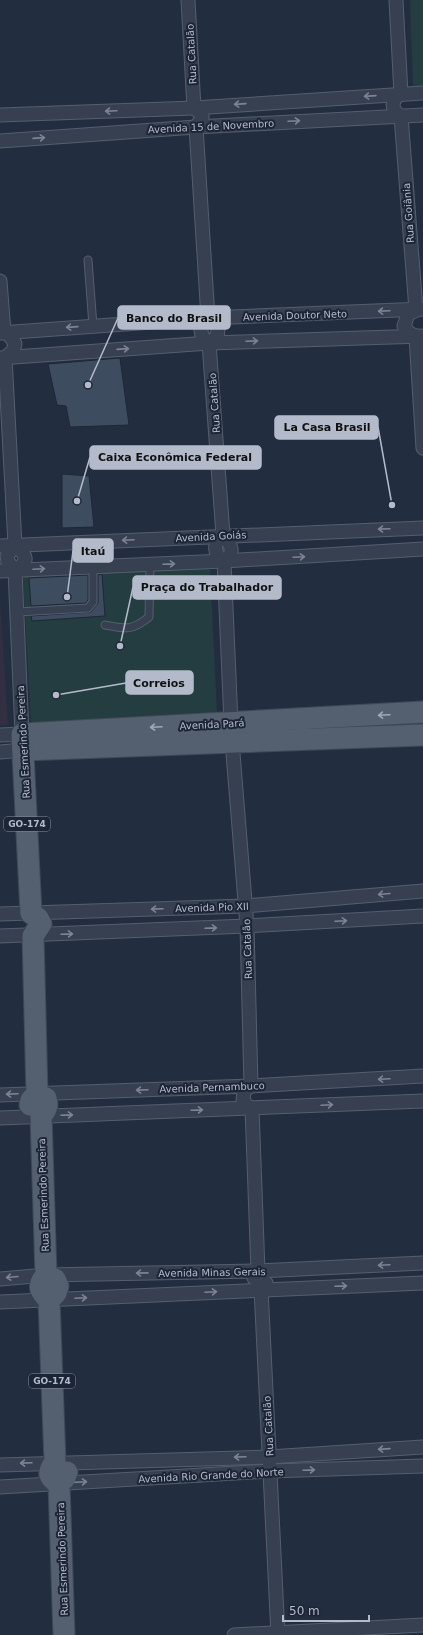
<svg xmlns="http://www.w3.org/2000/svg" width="423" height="1635" viewBox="0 0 423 1635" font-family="'DejaVu Sans',sans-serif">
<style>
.medical{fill:#322f40}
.green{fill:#243d41}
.building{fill:#3e4c60;stroke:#1e2737}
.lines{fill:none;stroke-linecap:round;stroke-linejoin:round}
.lane-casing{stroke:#555e6e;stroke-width:9}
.street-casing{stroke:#555e6e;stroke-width:15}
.primary-casing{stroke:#404959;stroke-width:23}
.lane{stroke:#374050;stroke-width:7}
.street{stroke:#374050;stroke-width:13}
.primary{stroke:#545f70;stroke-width:21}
.oneway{stroke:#7b8494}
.oneway2{stroke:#a0a9b9}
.labels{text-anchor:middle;stroke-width:4;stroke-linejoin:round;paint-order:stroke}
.shield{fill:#1c2535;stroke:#868e9e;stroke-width:1}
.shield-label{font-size:9px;font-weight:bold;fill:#b3bbcb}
.street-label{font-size:10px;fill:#b3bbcb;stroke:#1c2535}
.leader{fill:none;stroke:#b3bbcb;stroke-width:1.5}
.callout-dot{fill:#b3bbcb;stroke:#1c2535;stroke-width:1.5}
.callout{fill:#b3bbcb;stroke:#b3bbcb;stroke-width:1.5}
.callout-label{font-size:11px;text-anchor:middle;font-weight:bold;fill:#111}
</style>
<rect width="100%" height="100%" fill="#222e40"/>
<polygon class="medical" points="0,600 8,725 0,725"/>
<g class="green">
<polygon points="410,0 423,0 423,86 413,86"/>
<polygon points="207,567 210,570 217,713 36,727 31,721 23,578 26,576"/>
</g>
<g class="building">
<polygon points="120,358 129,425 70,427 66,406 57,405 48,364"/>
<polygon points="62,474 89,476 94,527 62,528"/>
<polygon points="102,574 105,616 32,621 31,616 91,612 98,603 98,575"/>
<polygon points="88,575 88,600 86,603 31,606 29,578"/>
</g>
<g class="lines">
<g class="lane-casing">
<g id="lane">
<polyline points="88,260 93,326"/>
<polyline points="17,612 88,608 93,602 93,567"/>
<path d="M105,625C125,629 132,631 149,617L150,564"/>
</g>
</g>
<g class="street-casing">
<g id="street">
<polyline points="188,0 194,108 202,114 202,118 196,127 208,318"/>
<polyline points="396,0 401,94"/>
<path d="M401,94C391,99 390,110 401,116L416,310"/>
<polyline points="0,115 194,108 423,93"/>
<polyline points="0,141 196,127 423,115"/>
<polyline points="0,281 4,332"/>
<polyline points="417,310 408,314 404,326 409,333 418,337"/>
<path d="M208,318C221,323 221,337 209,343"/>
<path d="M208,318C198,325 199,336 209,343"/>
<polyline points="4,332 11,337 15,344 13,351 5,358"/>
<polyline points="0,333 208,318 423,309"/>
<polyline points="416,337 423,448"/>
<path d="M209,343L223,535C231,544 236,554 224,561"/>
<polyline points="0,358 209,343 423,336"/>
<path d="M223,535C213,542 213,555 224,561"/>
<path d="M15,545C26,555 31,561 15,570"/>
<polyline points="0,546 423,528"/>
<polyline points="224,561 231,723"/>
<polyline points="0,571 224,561 423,549"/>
<polyline points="0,735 22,734 15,570 8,562 7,556 15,545 5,358"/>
<polyline points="232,741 247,926 251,1086"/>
<polyline points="0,752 23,750"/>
<polyline points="0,914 245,906 423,891"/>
<polyline points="0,936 247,926 423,916"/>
<polyline points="251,1086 244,1091 243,1100 248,1107 252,1108"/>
<polyline points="0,1095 251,1086 423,1076"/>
<polyline points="252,1108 258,1271 254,1278"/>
<polyline points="0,1118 423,1101"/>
<polyline points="0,1279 46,1275 258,1271 423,1263"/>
<polyline points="266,1283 261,1289 278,1635"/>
<polyline points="0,1302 423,1283"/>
<polyline points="0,1465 269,1457 423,1447"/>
<polyline points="0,1487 270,1471 423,1466"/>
<polyline points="234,1635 423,1625"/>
</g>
</g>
<g class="primary-casing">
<g id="primary">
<polyline points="23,750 423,735"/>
<polyline points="31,913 22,734 423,712"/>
<path d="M37,1094L46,1098C48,1106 47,1110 41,1116L46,1275C37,1285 39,1291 49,1300L55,1462C47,1472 48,1478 59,1484"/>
<polyline points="30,1105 31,1100 37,1094 33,936 41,924 38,918 31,913"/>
<polyline points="46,1275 55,1279 58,1286 56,1293 49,1300"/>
<polyline points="64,1635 59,1484 65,1478 67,1472"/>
</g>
</g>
<use href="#lane" class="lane"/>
<use href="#street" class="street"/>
<use href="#primary" class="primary"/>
</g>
<defs><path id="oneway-shaft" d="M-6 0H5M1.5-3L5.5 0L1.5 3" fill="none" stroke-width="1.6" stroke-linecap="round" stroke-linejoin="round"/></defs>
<g class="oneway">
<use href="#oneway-shaft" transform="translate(370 96) rotate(176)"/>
<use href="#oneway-shaft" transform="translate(240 104) rotate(176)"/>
<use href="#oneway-shaft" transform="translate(111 111) rotate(178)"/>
<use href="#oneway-shaft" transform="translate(294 121) rotate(-3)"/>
<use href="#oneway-shaft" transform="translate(39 138) rotate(-4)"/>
<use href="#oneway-shaft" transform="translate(384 311) rotate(178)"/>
<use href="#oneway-shaft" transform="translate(72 327) rotate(176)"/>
<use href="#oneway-shaft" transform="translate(252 341) rotate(-2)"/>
<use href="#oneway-shaft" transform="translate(123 349) rotate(-4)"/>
<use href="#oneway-shaft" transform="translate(384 529) rotate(178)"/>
<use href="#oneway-shaft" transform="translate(128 540) rotate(177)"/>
<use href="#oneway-shaft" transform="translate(299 557) rotate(-3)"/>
<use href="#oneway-shaft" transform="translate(169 564) rotate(-2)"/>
<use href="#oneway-shaft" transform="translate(39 569) rotate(-3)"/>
<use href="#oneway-shaft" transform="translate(384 894) rotate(175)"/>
<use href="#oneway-shaft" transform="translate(157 909) rotate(178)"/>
<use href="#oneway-shaft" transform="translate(341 921) rotate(-3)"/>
<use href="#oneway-shaft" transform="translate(211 928) rotate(-2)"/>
<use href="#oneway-shaft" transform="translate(67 934) rotate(-2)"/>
<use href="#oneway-shaft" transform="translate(384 1079) rotate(177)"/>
<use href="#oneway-shaft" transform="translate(142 1090) rotate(178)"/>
<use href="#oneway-shaft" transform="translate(12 1094) rotate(178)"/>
<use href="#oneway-shaft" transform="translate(327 1105) rotate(-3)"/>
<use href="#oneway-shaft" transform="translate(197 1110) rotate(-2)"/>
<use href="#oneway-shaft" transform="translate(67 1115) rotate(-2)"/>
<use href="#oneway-shaft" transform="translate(384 1265) rotate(177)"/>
<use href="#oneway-shaft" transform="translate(142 1273) rotate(179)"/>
<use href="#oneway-shaft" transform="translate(12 1277) rotate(175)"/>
<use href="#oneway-shaft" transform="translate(341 1286) rotate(-2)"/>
<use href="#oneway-shaft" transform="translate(211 1292) rotate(-3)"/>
<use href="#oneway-shaft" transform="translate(81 1298) rotate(-3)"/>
<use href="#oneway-shaft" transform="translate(384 1449) rotate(176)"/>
<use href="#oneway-shaft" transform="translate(240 1457) rotate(178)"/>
<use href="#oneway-shaft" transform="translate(26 1463) rotate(178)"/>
<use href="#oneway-shaft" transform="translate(309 1470) rotate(-2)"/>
<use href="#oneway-shaft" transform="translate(81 1482) rotate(-3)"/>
</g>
<g class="oneway2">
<use href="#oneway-shaft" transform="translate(384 715) rotate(177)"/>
<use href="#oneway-shaft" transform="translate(156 727) rotate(177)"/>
</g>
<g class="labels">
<g class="shield">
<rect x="4" y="817" width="46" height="14" rx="3"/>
<rect x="29" y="1374" width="46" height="14" rx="3"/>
</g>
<g class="shield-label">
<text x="27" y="827">GO-174</text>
<text x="52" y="1384">GO-174</text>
</g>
<g class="street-label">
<text transform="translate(191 54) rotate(-93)" y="4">Rua Catalão</text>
<text transform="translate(211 126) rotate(-3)" y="4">Avenida 15 de Novembro</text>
<text transform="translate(408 213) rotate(-94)" y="4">Rua Goiânia</text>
<text transform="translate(295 315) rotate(-2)" y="4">Avenida Doutor Neto</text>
<text transform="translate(214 403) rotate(-94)" y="4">Rua Catalão</text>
<text transform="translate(211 536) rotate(-3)" y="4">Avenida Goiás</text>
<text transform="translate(212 724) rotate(-3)" y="4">Avenida Pará</text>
<text transform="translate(23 742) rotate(-93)" y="4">Rua Esmerindo Pereira</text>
<text transform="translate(212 907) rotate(-2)" y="4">Avenida Pio XII</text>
<text transform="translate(247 949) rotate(-92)" y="4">Rua Catalão</text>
<text transform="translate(212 1087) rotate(-2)" y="4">Avenida Pernambuco</text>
<text transform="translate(43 1195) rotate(-92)" y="4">Rua Esmerindo Pereira</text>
<text transform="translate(212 1272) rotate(-1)" y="4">Avenida Minas Gerais</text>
<text transform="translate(268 1426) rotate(-93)" y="4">Rua Catalão</text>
<text transform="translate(211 1475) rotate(-3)" y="4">Avenida Rio Grande do Norte</text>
<text transform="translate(62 1559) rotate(-92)" y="4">Rua Esmerindo Pereira</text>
</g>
</g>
<path class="leader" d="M88 385L118 318M392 505L378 427M77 501L90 457M67 597L73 551M120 646L133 587M56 695L126 683"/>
<g class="callout-dot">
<circle cx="88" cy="385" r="4"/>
<circle cx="392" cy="505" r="4"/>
<circle cx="77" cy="501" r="4"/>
<circle cx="67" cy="597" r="4"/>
<circle cx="120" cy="646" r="4"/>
<circle cx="56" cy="695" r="4"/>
</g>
<g class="callout">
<rect x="118" y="306" width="112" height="23" rx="4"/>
<rect x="275" y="416" width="103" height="23" rx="4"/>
<rect x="90" y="446" width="171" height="23" rx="4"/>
<rect x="73" y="539" width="40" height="23" rx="4"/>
<rect x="133" y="576" width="148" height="23" rx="4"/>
<rect x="126" y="671" width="67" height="23" rx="4"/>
</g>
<g class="callout-label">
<text x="174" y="322">Banco do Brasil</text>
<text x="327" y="431">La Casa Brasil</text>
<text x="175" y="461">Caixa Econômica Federal</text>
<text x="93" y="555">Itaú</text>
<text x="207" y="591">Praça do Trabalhador</text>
<text x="159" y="687">Correios</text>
</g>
<path d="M283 1615v6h86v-6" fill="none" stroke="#b3bbcb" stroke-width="2"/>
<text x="289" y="1615" font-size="12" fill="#b3bbcb" stroke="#1c2535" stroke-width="3" paint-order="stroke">50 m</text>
</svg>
